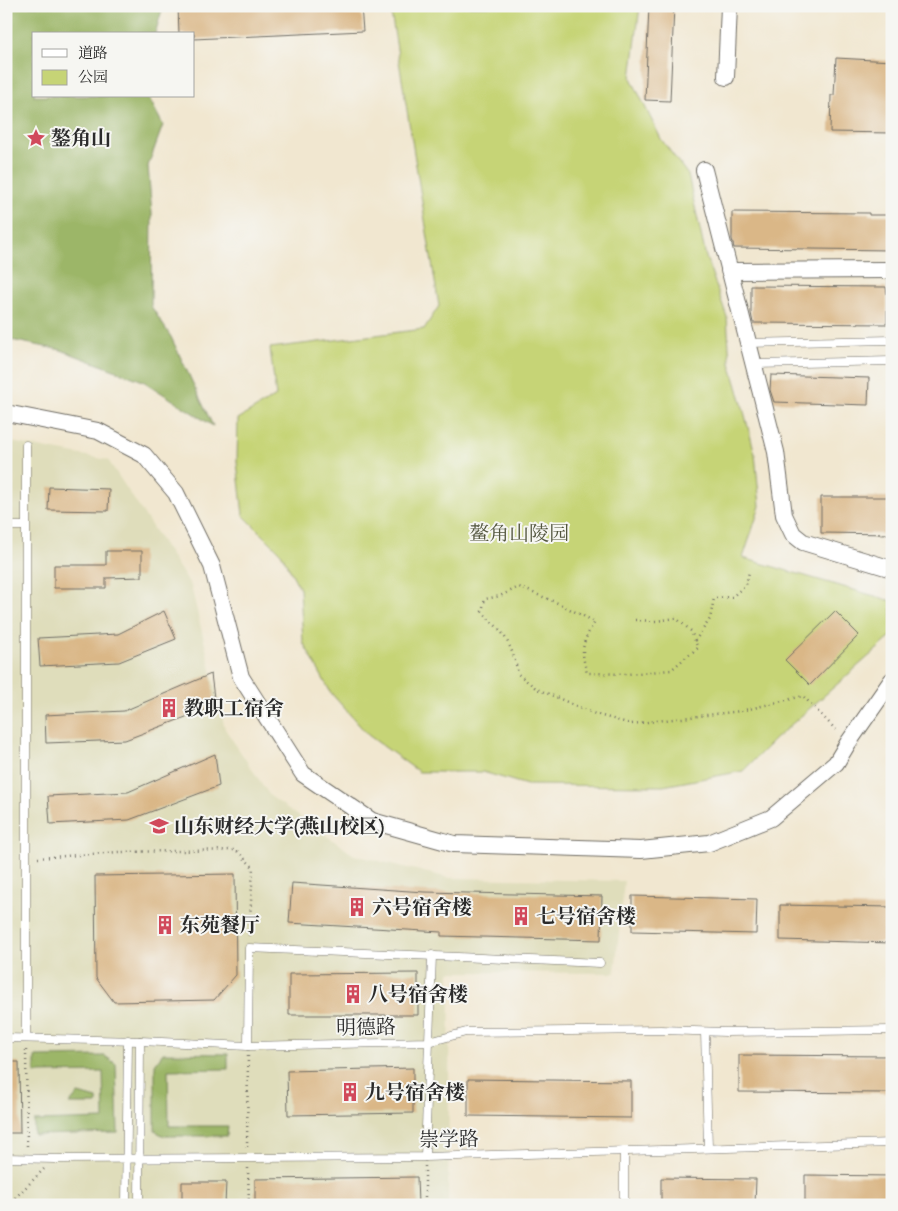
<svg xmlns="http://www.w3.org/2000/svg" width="898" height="1211" viewBox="0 0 898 1211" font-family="'IM FELL English','Noto Serif SC',serif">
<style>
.built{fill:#dfddbb}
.green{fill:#c6d476;stroke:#788050}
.forest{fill:#9cb667;stroke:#647049}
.building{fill:#dab787}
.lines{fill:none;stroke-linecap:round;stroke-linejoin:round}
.service-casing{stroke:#706d65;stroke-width:9}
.minor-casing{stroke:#706d65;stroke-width:18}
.path{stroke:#706d65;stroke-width:2.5;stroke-dasharray:1 4;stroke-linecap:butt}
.service{stroke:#fff;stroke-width:8}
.minor{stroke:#fff;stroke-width:16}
.labels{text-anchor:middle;stroke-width:4;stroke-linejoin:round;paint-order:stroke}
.poi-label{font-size:20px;font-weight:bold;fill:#2b2b2b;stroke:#f6f6f2;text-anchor:start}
.park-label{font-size:20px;fill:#52553e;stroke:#f6f6f2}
.street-label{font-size:20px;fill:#2b2b2b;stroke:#f6f6f2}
</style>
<rect width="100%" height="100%" fill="#f6f6f2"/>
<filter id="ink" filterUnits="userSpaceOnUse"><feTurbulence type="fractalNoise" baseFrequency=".02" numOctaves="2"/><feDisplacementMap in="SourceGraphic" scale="10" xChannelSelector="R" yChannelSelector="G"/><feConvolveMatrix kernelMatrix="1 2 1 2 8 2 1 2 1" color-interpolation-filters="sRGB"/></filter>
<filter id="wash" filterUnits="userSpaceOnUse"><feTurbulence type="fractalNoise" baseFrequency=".0096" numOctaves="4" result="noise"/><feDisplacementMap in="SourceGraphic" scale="20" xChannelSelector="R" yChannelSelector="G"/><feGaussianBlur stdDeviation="1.12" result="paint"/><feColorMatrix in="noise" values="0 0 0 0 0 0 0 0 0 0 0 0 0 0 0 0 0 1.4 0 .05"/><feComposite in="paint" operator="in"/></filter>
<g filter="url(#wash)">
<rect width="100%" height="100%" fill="#f1e7d0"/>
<polygon class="built" points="6,441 108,460 191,586 225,729 270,796 354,855 449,878 624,881 615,973 450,972 448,1205 6,1205"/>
<polygon class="green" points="390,6 640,6 631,78 661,139 688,175 706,257 727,317 730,363 741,400 755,454 760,506 743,558 892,601 892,636 776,738 743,771 663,786 527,785 483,772 419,772 368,735 331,693 303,642 300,589 281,553 243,515 237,462 238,419 276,396 270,348 424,329 439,306"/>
<g class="forest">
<polygon points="6,6 171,6 162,10 155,34 34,34 34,96 148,96 163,125 148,166 152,214 151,306 171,337 213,426 143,381 61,350 6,339"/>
<polygon points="163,1053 228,1054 228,1069 168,1070 169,1126 228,1126 227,1136 164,1136 155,1131 155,1064"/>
<polygon points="105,1056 116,1064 118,1133 34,1135 34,1121 104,1119 103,1072 35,1073 35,1057"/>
<polygon points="78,1094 97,1099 97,1104 69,1104"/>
</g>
<g id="blocks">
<g class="building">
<polygon points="178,6 361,6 363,31 194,39 194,34 179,34"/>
<polygon points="649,6 674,6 670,101 645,100"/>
<polygon points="836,58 892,61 892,133 830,132 831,95 834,95"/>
<polygon points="732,212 869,213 869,215 892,215 892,250 734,248 732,239"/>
<polygon points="751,286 886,287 887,295 887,324 753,323 751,313"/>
<polygon points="771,375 869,378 868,405 774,402 770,390"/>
<polygon points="49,487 109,489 108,511 48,510"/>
<polygon points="821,497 892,497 892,534 821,533"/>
<polygon points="106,551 142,551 142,577 106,578 106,588 54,588 54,565 106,565"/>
<polygon points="164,611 176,639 119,662 40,666 38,638 118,634"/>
<polygon points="835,611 859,635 810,685 785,660"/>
<polygon points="211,674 215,706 125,740 46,743 45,715 124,711"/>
<polygon points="215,754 219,786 129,820 50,824 48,796 128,792"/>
<polygon points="235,874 236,975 214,1000 114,1002 96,978 95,876"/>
<polygon points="292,883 424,892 602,896 601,940 441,936 441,932 289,923"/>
<polygon points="632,896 757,899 756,934 632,931"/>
<polygon points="780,905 892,907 892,943 780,940"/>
<polygon points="418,973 418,1015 289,1015 289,974"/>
<polygon points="739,1055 892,1056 892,1093 739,1092"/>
<polygon points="6,1062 19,1062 20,1133 6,1133"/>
<polygon points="413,1068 413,1113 288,1115 287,1071"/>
<polygon points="468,1079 631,1081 631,1118 468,1116"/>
<polygon points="805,1175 892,1176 892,1205 805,1205"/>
<polygon points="417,1177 418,1205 255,1205 255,1179"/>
<polygon points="661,1178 756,1179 755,1205 661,1205"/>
<polygon points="182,1182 226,1182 225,1205 182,1205"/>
</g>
</g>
</g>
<g filter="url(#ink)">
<use href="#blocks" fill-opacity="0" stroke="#706d65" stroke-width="1"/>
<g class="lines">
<g class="service-casing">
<g id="service">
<polyline points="891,270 892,292"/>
<polyline points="747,343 892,340"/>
<polyline points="753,364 892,361"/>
<polyline points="26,445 26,1038"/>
<polyline points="6,526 25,526"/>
<polyline points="705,1032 708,1148"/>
<polyline points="6,1038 140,1041 248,1046 429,1042 466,1032 661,1030 726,1032 892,1030"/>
<polyline points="248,1046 249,948 600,963"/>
<polyline points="624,1151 624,1205"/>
<polyline points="425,1157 432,955"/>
<polyline points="6,1158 55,1159 425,1157 892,1143"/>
<polyline points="126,1205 128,1040"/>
<polyline points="139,1205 140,1041"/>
</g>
</g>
<g class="minor-casing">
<g id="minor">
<polyline points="726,77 729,6"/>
<polyline points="704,170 776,452 784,515 793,534 803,542 892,569"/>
<polyline points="729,271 892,270"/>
<polyline points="6,413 98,431 144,455 176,493 212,566 241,677 303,774 372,821 454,844 641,850 709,843 771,818 836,763 848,743 892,680"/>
</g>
</g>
<g class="path">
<path d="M635,620L656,621L676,618L691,631L698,648L685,658L671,670L628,674L587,673C580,650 582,642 595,622L560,604L519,587L500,596L485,599L482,611C487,618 493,623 499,629C510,642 515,658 518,674L537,689L595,714L631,724L741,711L803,696L837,731"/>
<polyline points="695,641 710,619 714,598 732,597 746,585 749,572"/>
<polyline points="38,858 118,852 236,850 253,867 249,937"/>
<polyline points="26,1050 27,1147"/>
<polyline points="247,1147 248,1055"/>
<polyline points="425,1166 425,1205"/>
<polyline points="248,1168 249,1205"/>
<polyline points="8,1205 44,1169"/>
</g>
<use href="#service" class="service"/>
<use href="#minor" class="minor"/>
</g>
</g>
<defs>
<g id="sight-bare" transform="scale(1.5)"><path d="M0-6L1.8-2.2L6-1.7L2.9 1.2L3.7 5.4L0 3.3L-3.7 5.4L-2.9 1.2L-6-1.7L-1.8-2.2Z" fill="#d1495b" stroke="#f6f6f2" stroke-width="2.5" paint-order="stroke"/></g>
<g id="building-bare" transform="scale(1.5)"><path d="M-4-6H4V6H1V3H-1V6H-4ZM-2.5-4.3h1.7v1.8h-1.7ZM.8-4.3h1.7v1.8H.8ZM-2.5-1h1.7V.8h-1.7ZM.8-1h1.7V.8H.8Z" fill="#d1495b" stroke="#f6f6f2" stroke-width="2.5" paint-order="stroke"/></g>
<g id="university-bare" transform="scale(1.5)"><path d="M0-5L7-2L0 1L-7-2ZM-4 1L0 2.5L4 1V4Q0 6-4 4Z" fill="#d1495b" stroke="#f6f6f2" stroke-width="2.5" paint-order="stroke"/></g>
</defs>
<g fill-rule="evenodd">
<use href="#sight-bare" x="36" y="138"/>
<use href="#building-bare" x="169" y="708"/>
<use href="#university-bare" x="159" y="826"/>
<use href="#building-bare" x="357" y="907"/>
<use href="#building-bare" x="521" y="916"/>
<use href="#building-bare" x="165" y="925"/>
<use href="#building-bare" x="353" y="994"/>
<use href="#building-bare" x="350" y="1092"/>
</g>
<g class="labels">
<g class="poi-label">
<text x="51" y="145">鏊角山</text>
<text x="184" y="715">教职工宿舍</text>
<text x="174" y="833">山东财经大学(燕山校区)</text>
<text x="372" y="914">六号宿舍楼</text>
<text x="536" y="923">七号宿舍楼</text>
<text x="180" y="932">东苑餐厅</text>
<text x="368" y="1001">八号宿舍楼</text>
<text x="365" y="1099">九号宿舍楼</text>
</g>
<g class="park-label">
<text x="519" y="540">鳌角山陵园</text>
</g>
<g class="street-label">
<text transform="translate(366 1027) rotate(-1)" y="7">明德路</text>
<text transform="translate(449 1139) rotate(-1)" y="7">崇学路</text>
</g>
</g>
<rect width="898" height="1211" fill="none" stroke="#f6f6f2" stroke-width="25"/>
<rect x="32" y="32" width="162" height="65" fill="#f6f6f2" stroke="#a5a5a2"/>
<rect x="42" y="49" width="25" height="8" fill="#ffffff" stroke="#a5a5a2"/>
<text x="78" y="58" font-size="15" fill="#2b2b2b">道路</text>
<rect x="42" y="70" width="25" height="15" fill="#c6d476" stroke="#a5a5a2"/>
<text x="78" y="82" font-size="15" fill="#2b2b2b">公园</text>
</svg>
